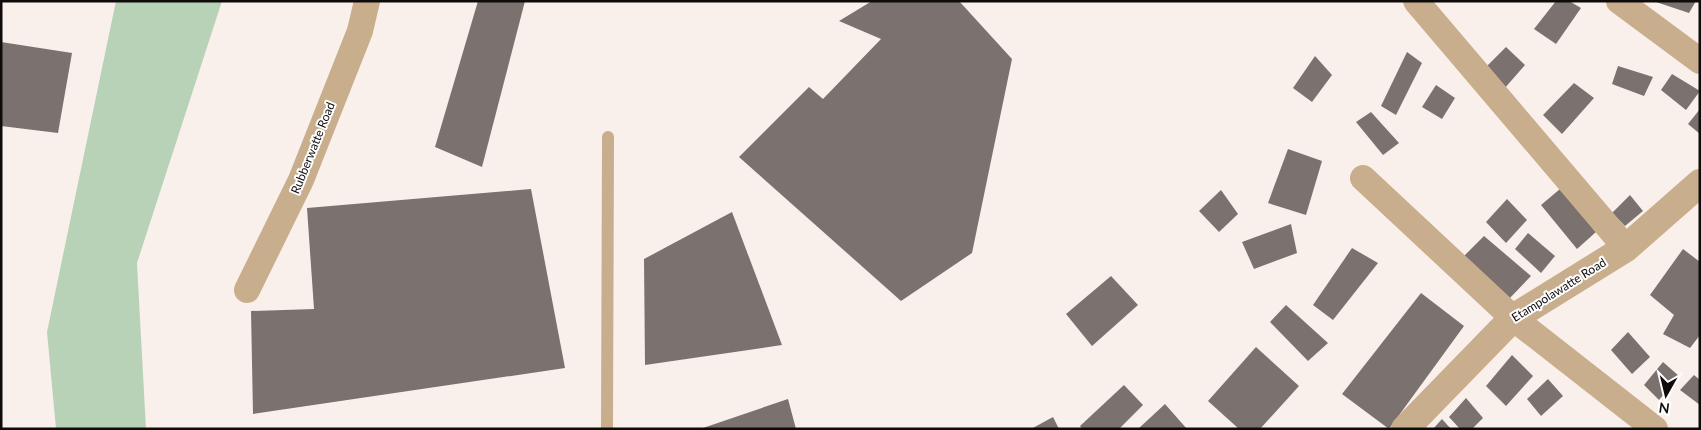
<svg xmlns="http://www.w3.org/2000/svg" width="1701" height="430" viewBox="0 0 1701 430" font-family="Lato,sans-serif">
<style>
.green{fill:#b8d2b7}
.building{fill:#7b716e}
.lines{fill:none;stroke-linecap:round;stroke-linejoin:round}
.service{stroke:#c8ae8c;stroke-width:12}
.minor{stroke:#c8ae8c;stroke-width:26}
.tertiary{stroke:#c8ae8c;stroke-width:28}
.labels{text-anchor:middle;stroke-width:4;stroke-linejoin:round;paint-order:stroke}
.street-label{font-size:12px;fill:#0f0b0a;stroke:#fff}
</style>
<rect width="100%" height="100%" fill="#faf0eb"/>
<polygon class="green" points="116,1 222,1 137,263 146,429 56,429 47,332"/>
<g class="building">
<polygon points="478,1 525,1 482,167 435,147"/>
<polygon points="872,1 959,1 1012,59 972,253 901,301 739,157 809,87 823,99 881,39 839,21"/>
<polygon points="1556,1 1569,1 1581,8 1556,44 1534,29"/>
<polygon points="1653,1 1696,1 1689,13"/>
<polygon points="1,42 72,53 58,133 1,126"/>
<polygon points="1506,47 1525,65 1504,89 1485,68"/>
<polygon points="1407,52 1422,63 1396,115 1381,106"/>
<polygon points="1315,56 1332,75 1312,102 1293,88"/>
<polygon points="1618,66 1653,77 1644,96 1612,84"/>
<polygon points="1672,74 1700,91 1686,110 1661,90"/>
<polygon points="1574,83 1594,98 1562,134 1543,115"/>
<polygon points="1436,85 1455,98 1442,119 1422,107"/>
<polygon points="1700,109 1700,134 1688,124"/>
<polygon points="1371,112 1399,143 1383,155 1356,122"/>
<polygon points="1288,149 1322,161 1306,215 1268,203"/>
<polygon points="531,189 565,368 253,414 251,311 314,309 307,208"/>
<polygon points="1560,189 1596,232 1577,249 1541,205"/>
<polygon points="1221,190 1238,214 1219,232 1199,211"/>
<polygon points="1630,195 1643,211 1625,226 1612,213"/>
<polygon points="1507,199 1527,220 1506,243 1486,222"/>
<polygon points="732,212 782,345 645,365 644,259"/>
<polygon points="1291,224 1297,253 1254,269 1242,242"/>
<polygon points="1528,233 1555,256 1541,273 1515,249"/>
<polygon points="1484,236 1531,276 1508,300 1463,257"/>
<polygon points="1352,248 1378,263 1333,320 1313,305"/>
<polygon points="1683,249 1700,262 1700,335 1690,348 1663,334 1674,315 1650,295"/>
<polygon points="1111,276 1138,305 1092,346 1066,314"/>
<polygon points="1421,293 1464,326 1389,429 1342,394"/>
<polygon points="1286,305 1328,343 1308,361 1270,322"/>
<polygon points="1628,332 1650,357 1632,374 1611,350"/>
<polygon points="1256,347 1299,386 1260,429 1239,429 1208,401"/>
<polygon points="1512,355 1533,376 1506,406 1486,386"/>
<polygon points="1663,362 1679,376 1659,400 1644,385"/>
<polygon points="1694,375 1700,380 1700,405 1680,390"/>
<polygon points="1548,379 1563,396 1541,416 1527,399"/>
<polygon points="1124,385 1143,405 1119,429 1082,429 1080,426"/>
<polygon points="1466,398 1483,418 1472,429 1460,429 1449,417"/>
<polygon points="788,399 796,429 703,429 703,428"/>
<polygon points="1165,404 1187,429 1138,429"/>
<polygon points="1053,417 1059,429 1031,429"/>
<polygon points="1442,419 1451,429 1433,429"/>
</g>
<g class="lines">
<polyline class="service" points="607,429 608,137"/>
<g class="minor">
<polyline points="1416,1 1626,248"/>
<polyline points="1619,1 1700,61"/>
<polyline points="1363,178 1513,318 1655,429"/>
<polyline points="247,290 301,180 360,31 367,1"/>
</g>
<polyline class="tertiary" points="1405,429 1513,318 1626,248 1700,183"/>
</g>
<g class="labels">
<g class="street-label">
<text transform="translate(313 148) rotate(-68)" y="4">Rubberwatte Road</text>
<text transform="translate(1559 290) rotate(-32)" y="4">Etampolawatte Road</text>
</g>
</g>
<rect width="1701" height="430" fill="none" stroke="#0f0b0a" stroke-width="5"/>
<g transform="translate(1666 395) rotate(188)" stroke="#ffffff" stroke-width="4" paint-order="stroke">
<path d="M0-4L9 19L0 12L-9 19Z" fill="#0f0b0a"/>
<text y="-8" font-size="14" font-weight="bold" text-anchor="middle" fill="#0f0b0a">N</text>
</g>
</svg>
